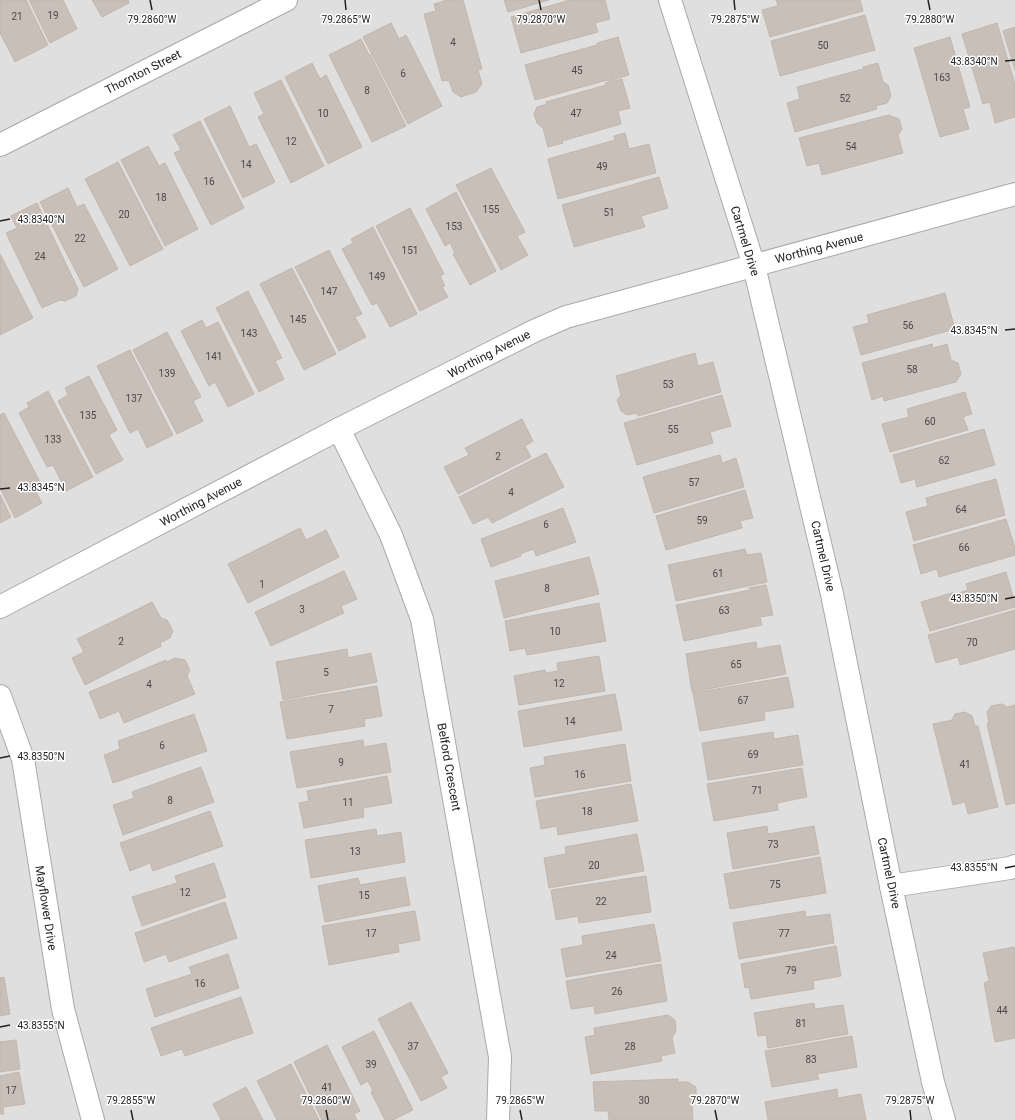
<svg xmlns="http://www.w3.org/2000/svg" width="1015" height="1120" viewBox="0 0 1015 1120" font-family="Roboto,sans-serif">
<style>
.residential{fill:#e0dfdf}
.building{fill:#c7bfb8;stroke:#c4b6ab}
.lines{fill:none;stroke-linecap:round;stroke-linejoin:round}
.minor-casing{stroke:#a9a9a9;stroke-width:24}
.tertiary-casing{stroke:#a9a9a9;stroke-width:24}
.minor{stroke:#fff;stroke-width:22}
.tertiary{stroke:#fff;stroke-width:22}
.ticks{fill:none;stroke:#222;stroke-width:1.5}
.labels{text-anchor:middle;stroke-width:3;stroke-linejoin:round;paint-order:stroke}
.number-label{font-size:10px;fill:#4b4948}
.street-label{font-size:12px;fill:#222;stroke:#fff}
.ticks-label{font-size:10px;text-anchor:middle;fill:#222;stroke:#fff;stroke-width:3;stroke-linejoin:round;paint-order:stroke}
</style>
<rect width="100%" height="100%" fill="#f2efe9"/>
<rect class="residential" x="0" y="0" width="1015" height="1120"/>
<g class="building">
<polygon points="0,0 26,0 48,45 15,62 0,33"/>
<polygon points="29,0 63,0 77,29 50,43"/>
<polygon points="92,0 128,0 129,3 102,17"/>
<polygon points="447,0 463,0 482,69 478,70 482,84 476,92 461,97 453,92 449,80 442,81 424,14 436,11 434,4"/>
<polygon points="504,0 549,0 508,12"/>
<polygon points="570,0 605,0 610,19 595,23 598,32 521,53 511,17"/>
<polygon points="776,0 860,0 863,11 770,37 762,10 778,6"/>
<polygon points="865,15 875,50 780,76 771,41"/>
<polygon points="391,23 399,39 406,35 442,106 408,124 363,37"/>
<polygon points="997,23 1015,84 1015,117 995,123 990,102 983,104 962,34"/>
<polygon points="1015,27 1015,70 1003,31"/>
<polygon points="618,37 629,75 608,81 607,80 535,100 525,65 597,45 597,43"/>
<polygon points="950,37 970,107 963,109 969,129 940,137 914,48"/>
<polygon points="361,39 369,55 370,54 406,126 372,142 329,55"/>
<polygon points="312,63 320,79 326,75 362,147 328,164 285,77"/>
<polygon points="878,63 883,82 888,85 891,96 887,103 876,106 877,109 795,132 787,103 800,99 797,87 863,69 863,67"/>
<polygon points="622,79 630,108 618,111 621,124 562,141 563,143 548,147 543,128 537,123 534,114 537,107 547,104 546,102 606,85 605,83"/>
<polygon points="281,80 324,166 291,183 258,117 264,114 254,93"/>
<polygon points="230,106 249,147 256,144 275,182 243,198 204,119"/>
<polygon points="889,115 899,119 902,129 898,135 903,153 822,175 819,163 807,166 799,138"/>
<polygon points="200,121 244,208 211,225 174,153 181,150 173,135"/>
<polygon points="625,133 629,149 649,144 656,173 558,199 548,159 615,140 614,136"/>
<polygon points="148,146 159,166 165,163 198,229 165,246 121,160"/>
<polygon points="118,162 163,249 130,266 85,179"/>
<polygon points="491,168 525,232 517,236 528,255 501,270 456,185"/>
<polygon points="659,177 668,208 641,216 645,227 574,247 562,205"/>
<polygon points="68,188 77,207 84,204 118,269 84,287 40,202"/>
<polygon points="456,192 496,271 470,285 453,254 455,253 450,243 445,246 426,209"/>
<polygon points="37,203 78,289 76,296 65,301 60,300 42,308 6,233 17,228 11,216"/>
<polygon points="410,208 444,274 440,276 445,286 442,287 448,297 420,311 376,226"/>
<polygon points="373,227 417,314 390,327 377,303 372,305 342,249 353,243 351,239"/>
<polygon points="329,250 362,314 355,317 366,337 339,351 295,267"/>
<polygon points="0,254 33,318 0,335"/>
<polygon points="292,268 336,354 304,370 260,284"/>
<polygon points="248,291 282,358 275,361 284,379 259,392 216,308"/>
<polygon points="945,293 955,329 861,355 853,327 869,323 867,315"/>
<polygon points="202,320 206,328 218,322 254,394 228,407 215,382 209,386 181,331"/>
<polygon points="167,332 201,397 193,401 203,421 177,434 133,350"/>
<polygon points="932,344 933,348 947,344 951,360 958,363 961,374 956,382 884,401 883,396 872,400 862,363"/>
<polygon points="130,350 173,435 147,448 138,429 130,433 97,366"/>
<polygon points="695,353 698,366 713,362 721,392 638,416 637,413 627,415 621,411 617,400 621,395 616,376"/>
<polygon points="89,376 117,430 109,435 123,460 96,474 58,401 68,395 65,388"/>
<polygon points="48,391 93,477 66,491 53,465 47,467 19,413 29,407 27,403"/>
<polygon points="965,392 972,414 963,417 968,430 890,452 882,424 909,417 907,409"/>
<polygon points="722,395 731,426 710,432 713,443 637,465 624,423"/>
<polygon points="4,413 41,484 34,488 42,503 15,518 0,488 0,415"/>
<polygon points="522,419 533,441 525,446 531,457 458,494 444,467 469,455 465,448"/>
<polygon points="984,429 995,465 917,487 915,479 901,483 893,455"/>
<polygon points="546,453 564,487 492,523 488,517 473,524 459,497"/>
<polygon points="720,455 722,463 736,458 744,487 654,513 643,477"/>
<polygon points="996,479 1005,515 914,541 906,512 928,506 926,498"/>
<polygon points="745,490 753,518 740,521 742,528 666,550 656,516"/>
<polygon points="0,495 11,517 0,523"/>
<polygon points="563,508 576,542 536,556 534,549 520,554 521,556 491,567 481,539"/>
<polygon points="1006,519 1015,548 1015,555 939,577 937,569 921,574 913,545"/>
<polygon points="300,528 306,540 326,530 339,557 248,603 228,564"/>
<polygon points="745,549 747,555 761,553 767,582 676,601 668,565"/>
<polygon points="589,557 599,594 504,618 495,581"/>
<polygon points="344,571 357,599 341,606 344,613 271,646 255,612"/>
<polygon points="1006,572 1015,603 1015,607 930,631 921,602 955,592 956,594 968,590 966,584"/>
<polygon points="766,585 773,615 760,617 762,625 684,641 676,605 750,590 749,588"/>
<polygon points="152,602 161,618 167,620 173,631 170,638 160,643 161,646 85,685 72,658 84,652 77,639"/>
<polygon points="599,603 606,641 527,655 525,648 510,651 505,621"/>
<polygon points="1015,610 1015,649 960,665 958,657 936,663 928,635"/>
<polygon points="756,642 757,649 780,645 786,674 692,692 686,654"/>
<polygon points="347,649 348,658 371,653 377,682 283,700 276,662"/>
<polygon points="599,656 605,691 519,705 514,676 545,670 546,673 558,671 557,663"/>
<polygon points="175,658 185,660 190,670 187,676 195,694 124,723 119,711 100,719 89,692 166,660 167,662"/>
<polygon points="788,677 794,707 764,712 765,720 700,731 693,693"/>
<polygon points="377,686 382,716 364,719 365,726 287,739 280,702"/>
<polygon points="615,694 622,730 524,747 518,711"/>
<polygon points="1002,704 1007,707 1015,705 1015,803 1006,805 987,724 989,723 987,712 991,706"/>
<polygon points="965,712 972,716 975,726 978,726 998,807 968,814 965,802 953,805 933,724 952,720 955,714"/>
<polygon points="194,714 207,751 113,783 104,755 120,749 118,741"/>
<polygon points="773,732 774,739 798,735 803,765 708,780 702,743"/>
<polygon points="363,740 364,747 386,743 391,772 297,788 290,752"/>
<polygon points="625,744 631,781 535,797 530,768 545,765 544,757"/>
<polygon points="201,767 214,802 123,835 113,805 134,798 132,792"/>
<polygon points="802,768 807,797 777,803 778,810 714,821 707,784"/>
<polygon points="387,776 392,803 363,808 364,817 304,828 299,803 309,801 307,791"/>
<polygon points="631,784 638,821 558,835 557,826 541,829 536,801"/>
<polygon points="210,811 223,846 153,871 150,863 130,871 120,843"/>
<polygon points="767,826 768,834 814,826 819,854 733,869 727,833"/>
<polygon points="376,829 377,836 401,832 405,862 311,878 305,840"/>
<polygon points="637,834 644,871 549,888 544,858 566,854 565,847"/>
<polygon points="820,857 826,893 730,909 724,874"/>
<polygon points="214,863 226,897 142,926 132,897 177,883 175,876"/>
<polygon points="646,876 651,912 579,923 578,916 556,920 551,890"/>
<polygon points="405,877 410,905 325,922 318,886 358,878 360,885"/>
<polygon points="225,902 237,938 169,962 166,954 144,962 135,933"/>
<polygon points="415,911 420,940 398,944 399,952 329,965 322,926"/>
<polygon points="805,911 806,917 830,914 834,943 739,959 733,923"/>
<polygon points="654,924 661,961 566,977 561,949 583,945 582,936"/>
<polygon points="836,946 841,976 813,981 814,989 751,999 749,987 745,988 741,964"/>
<polygon points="1014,947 1015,950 1015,1038 995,1042 984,983 989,981 983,953"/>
<polygon points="228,954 239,988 155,1017 146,989 192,974 189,967"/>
<polygon points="661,964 667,1001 595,1014 594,1006 571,1009 566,981"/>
<polygon points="4,977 10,1014 0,1016 0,978"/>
<polygon points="241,997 253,1033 185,1056 182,1049 161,1056 151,1028"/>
<polygon points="411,1002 448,1073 441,1077 447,1088 421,1101 378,1019"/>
<polygon points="814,1003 815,1009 843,1005 848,1034 768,1048 766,1035 758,1036 754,1013"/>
<polygon points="668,1015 675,1020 676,1031 672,1038 675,1053 661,1056 662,1061 591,1074 585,1037 595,1035 594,1028"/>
<polygon points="374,1031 413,1110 393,1120 385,1120 371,1092 373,1091 368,1081 361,1085 342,1047"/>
<polygon points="852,1036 857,1067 817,1074 819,1079 772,1087 765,1051"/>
<polygon points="16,1040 20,1069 0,1072 0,1042"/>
<polygon points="327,1045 360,1111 354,1114 357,1120 322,1120 294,1062"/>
<polygon points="291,1064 319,1120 277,1120 257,1081"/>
<polygon points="19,1072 25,1104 3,1107 4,1114 0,1114 0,1076"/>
<polygon points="678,1079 678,1082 688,1082 696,1087 696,1098 692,1102 693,1120 609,1120 608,1111 595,1111 593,1082"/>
<polygon points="246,1087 263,1120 221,1120 213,1104"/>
<polygon points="837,1089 838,1098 861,1094 866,1120 768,1120 765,1102"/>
</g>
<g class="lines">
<g class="minor-casing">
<g id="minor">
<polyline points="0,145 286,0"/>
<polyline points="339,429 391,535 422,619 500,1057 498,1120"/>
<polyline points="0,696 23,759 63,1009 93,1120"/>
<polyline points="891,886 1010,868 1015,866"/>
</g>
</g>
<g class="tertiary-casing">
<g id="tertiary">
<polyline points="670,0 754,266 832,594 891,886 933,1082 944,1120"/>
<polyline points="0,607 339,429 534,331 566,317 1015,194"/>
</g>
</g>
<use href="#minor" class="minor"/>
<use href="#tertiary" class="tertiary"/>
</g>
<path class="ticks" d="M150,0L152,10M345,0L346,10M539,0L541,10M734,0L735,10M928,0L930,10M1005,61L1015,60M0,221L10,219M1005,330L1015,329M0,489L10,488M1005,599L1015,597M0,758L10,756M1005,868L1015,866M0,1027L10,1025M131,1110L133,1120M326,1110L328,1120M520,1110L522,1120M715,1110L717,1120M910,1110L911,1120"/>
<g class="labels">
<g class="number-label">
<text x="53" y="19">19</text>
<text x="17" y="20">21</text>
<text x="453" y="46">4</text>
<text x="823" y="49">50</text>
<text x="577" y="74">45</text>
<text x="403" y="77">6</text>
<text x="942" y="81">163</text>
<text x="367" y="94">8</text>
<text x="845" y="102">52</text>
<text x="323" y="117">10</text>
<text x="576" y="117">47</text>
<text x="291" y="145">12</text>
<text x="851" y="150">54</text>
<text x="246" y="168">14</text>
<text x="602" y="170">49</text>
<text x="209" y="185">16</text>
<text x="161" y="201">18</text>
<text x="491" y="213">155</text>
<text x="609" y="216">51</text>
<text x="124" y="218">20</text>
<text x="454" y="230">153</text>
<text x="80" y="242">22</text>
<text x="410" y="254">151</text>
<text x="40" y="260">24</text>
<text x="377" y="280">149</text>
<text x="329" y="295">147</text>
<text x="298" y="323">145</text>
<text x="908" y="329">56</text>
<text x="249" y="337">143</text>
<text x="214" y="360">141</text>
<text x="912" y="373">58</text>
<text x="167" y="377">139</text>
<text x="668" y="388">53</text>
<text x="134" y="402">137</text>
<text x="88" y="419">135</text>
<text x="930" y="425">60</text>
<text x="673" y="433">55</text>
<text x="53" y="443">133</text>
<text x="498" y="460">2</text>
<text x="944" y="464">62</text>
<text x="694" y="486">57</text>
<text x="511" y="496">4</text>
<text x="961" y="513">64</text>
<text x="702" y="524">59</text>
<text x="546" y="528">6</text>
<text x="964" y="551">66</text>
<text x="718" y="577">61</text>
<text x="262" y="588">1</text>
<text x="547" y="592">8</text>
<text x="302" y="613">3</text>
<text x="724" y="614">63</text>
<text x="555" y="635">10</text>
<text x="121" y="645">2</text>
<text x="972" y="646">70</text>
<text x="736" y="668">65</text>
<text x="326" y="676">5</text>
<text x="559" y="687">12</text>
<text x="149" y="688">4</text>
<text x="743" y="704">67</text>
<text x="331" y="713">7</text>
<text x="570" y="725">14</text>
<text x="162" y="749">6</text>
<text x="753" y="758">69</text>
<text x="341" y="766">9</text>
<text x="965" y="768">41</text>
<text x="580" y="778">16</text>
<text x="757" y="794">71</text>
<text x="170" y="804">8</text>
<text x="348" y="806">11</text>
<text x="587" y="815">18</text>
<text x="773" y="848">73</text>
<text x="355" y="855">13</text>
<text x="594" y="869">20</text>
<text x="775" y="888">75</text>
<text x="185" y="896">12</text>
<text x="364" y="899">15</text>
<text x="601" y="905">22</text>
<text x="371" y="937">17</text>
<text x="784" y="937">77</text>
<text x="611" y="959">24</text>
<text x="791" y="974">79</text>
<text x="200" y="987">16</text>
<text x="617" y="995">26</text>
<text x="1002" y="1014">44</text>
<text x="801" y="1027">81</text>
<text x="413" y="1050">37</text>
<text x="630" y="1050">28</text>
<text x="811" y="1063">83</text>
<text x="371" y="1068">39</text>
<text x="327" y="1091">41</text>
<text x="11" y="1094">17</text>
<text x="644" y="1104">30</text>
</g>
<g class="street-label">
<text transform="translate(143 72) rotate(-27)" y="4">Thornton Street</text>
<text transform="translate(745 241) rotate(73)" y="4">Cartmel Drive</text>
<text transform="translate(819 248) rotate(-15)" y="4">Worthing Avenue</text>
<text transform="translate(489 354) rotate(-27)" y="4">Worthing Avenue</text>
<text transform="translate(201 502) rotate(-28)" y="4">Worthing Avenue</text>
<text transform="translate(823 556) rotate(77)" y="4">Cartmel Drive</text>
<text transform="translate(449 767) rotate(80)" y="4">Belford Crescent</text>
<text transform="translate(889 873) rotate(78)" y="4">Cartmel Drive</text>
<text transform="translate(46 908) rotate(81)" y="4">Mayflower Drive</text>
</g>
</g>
<g class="ticks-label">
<text x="152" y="23">79.2860°W</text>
<text x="346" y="23">79.2865°W</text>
<text x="541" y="23">79.2870°W</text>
<text x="735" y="23">79.2875°W</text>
<text x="930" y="23">79.2880°W</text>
<text x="974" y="65">43.8340°N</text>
<text x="41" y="223">43.8340°N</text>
<text x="974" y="334">43.8345°N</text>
<text x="41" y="491">43.8345°N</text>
<text x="974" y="602">43.8350°N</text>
<text x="41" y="760">43.8350°N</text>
<text x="974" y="871">43.8355°N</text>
<text x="41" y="1029">43.8355°N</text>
<text x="131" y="1104">79.2855°W</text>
<text x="326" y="1104">79.2860°W</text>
<text x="520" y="1104">79.2865°W</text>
<text x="715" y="1104">79.2870°W</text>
<text x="910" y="1104">79.2875°W</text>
</g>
</svg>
